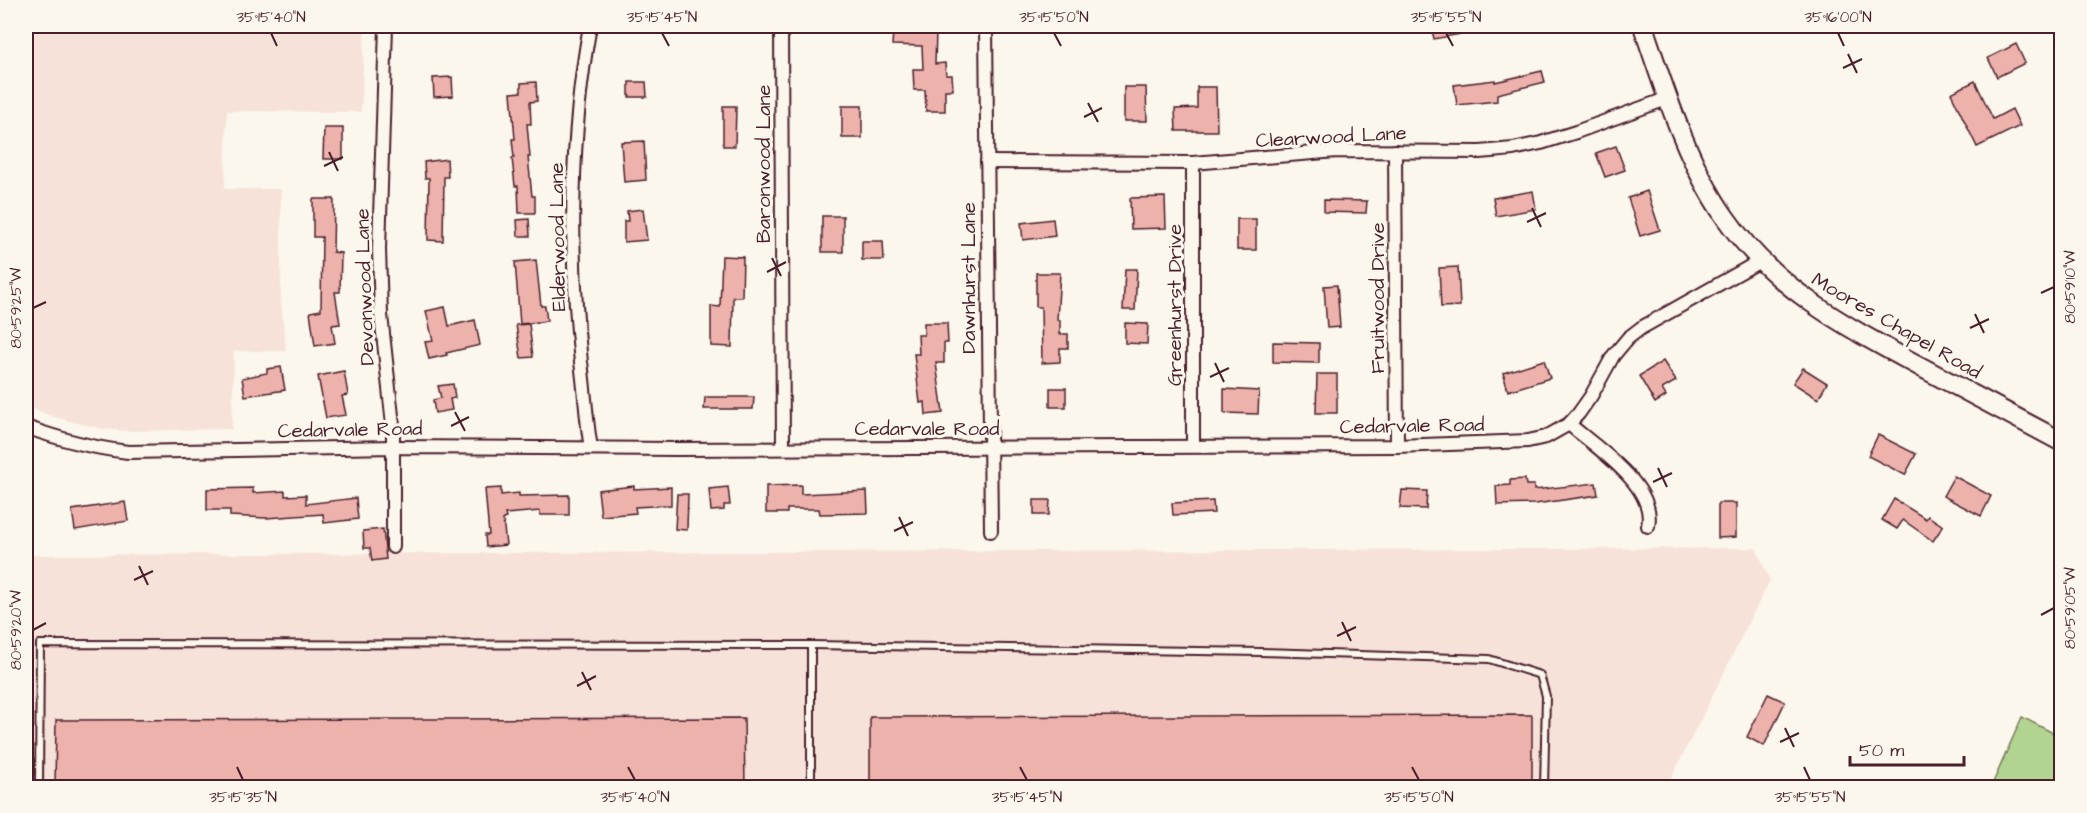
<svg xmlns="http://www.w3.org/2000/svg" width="2087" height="813" viewBox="0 0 2087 813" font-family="'Architects Daughter',sans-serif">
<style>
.built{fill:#f7e2d9}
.green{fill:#b1d591;stroke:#7e7a5e;stroke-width:1.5}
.building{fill:#edb2ac;stroke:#4a1f2b;stroke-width:1.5}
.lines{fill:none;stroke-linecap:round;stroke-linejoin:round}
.service-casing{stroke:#4a1f2b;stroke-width:10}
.minor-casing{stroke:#4a1f2b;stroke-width:16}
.secondary-casing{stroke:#4a1f2b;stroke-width:22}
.service{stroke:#fbf7ec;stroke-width:6}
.minor{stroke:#fbf7ec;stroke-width:12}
.secondary{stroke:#fbf7ec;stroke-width:18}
.ticks{fill:none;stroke:#4a1f2b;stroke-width:2}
.labels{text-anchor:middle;stroke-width:6;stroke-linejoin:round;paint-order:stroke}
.street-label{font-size:20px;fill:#4a1f2b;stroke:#fbf7ec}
.neatline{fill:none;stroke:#4a1f2b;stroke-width:2}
.ticks-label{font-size:15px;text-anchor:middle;fill:#4a1f2b}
</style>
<rect width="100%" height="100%" fill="#fbf7ec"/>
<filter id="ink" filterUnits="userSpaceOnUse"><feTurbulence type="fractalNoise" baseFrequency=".0167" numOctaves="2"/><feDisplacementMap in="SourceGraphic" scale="12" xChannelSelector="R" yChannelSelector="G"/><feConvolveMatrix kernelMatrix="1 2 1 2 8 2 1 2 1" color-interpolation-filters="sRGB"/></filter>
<g filter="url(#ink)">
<g class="built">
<polygon points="26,26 365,26 361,112 227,111 225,189 281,189 281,301 286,351 234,351 232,429 127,431 102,429 54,417 26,406"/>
<polygon points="1756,548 1770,580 1667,787 26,788 26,555"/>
</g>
<polygon class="green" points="2022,717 2061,737 2061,787 1991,787"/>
<g class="building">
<polygon points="1431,26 1472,26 1472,32 1434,39"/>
<polygon points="893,31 936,32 935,64 945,63 946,75 952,75 953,90 945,90 945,111 926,111 925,90 914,90 913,69 923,69 922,46 892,45"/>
<polygon points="2016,44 2025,63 1997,77 1988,58"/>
<polygon points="1542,71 1545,82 1497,94 1497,101 1457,105 1454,85 1495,80 1495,82"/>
<polygon points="452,77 453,96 434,97 433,78"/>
<polygon points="1975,81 1993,119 2012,109 2020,126 1977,147 1951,93"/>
<polygon points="536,82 537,101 530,102 531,124 527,124 530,157 528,157 532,196 535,196 535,213 519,213 518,186 515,186 512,158 514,158 512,139 515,139 511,93 521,92 521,83"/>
<polygon points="629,82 646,82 647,97 629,97"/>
<polygon points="1124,87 1146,87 1147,121 1124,121"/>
<polygon points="1197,87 1216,87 1217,131 1176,131 1175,109 1197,108"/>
<polygon points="723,106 736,106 735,146 723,146"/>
<rect x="842" y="106" width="20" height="32"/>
<polygon points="324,128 343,128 343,159 323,159"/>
<polygon points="644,141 646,180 624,182 621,142"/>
<polygon points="1616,146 1625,170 1605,177 1596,153"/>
<polygon points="447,159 448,177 444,177 443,241 428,240 429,178 425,178 424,162"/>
<polygon points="1533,191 1536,209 1496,216 1493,198"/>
<polygon points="1647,191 1660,230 1640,236 1628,198"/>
<polygon points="1165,197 1166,228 1131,229 1130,198"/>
<polygon points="313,199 334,199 333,252 341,253 340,292 335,292 340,324 332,325 335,343 315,346 310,312 321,310 322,237 313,237"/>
<polygon points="1324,200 1367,201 1366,213 1324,212"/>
<polygon points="643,209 647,240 624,242 624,221 628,221 627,211"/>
<rect x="822" y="216" width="21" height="36"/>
<polygon points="529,219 530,236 518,236 517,220"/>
<polygon points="1053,219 1055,236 1023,240 1021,223"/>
<rect x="1237" y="219" width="19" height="31"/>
<polygon points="862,241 883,241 884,260 862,260"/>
<polygon points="722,256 743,257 742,297 733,297 732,347 711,346 711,306 720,307"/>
<polygon points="536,260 541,306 545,306 547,321 520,324 515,262"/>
<polygon points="1458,267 1460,306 1441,307 1439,268"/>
<polygon points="1125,269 1137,269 1135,310 1123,310"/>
<polygon points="1036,273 1060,273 1057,320 1060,320 1060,334 1068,334 1068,348 1060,348 1060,362 1042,363 1041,307 1036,307"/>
<polygon points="1337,285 1340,327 1327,328 1324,286"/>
<polygon points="445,307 449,326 475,320 480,345 446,353 447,355 429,359 425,342 433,341 426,311"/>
<polygon points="924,323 947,323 948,343 944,343 944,363 936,363 943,413 926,415 925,402 920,403 914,354 919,354 918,335 924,335"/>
<polygon points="1125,323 1148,324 1147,344 1125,343"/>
<polygon points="529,324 533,357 521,358 516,325"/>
<polygon points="1273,342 1319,343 1319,363 1273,362"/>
<polygon points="1544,360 1550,378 1508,391 1503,373"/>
<polygon points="1663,361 1676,381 1662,389 1666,396 1655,403 1639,376"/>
<polygon points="281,367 285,390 245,396 242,378 267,373 267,369"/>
<polygon points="1803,368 1827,383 1818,399 1793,383"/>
<polygon points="344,371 348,395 342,396 346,415 326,418 318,376"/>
<polygon points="1317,374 1337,374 1337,413 1316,413"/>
<polygon points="453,384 455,398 450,399 452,410 435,413 433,400 441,398 438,386"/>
<rect x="1050" y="388" width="16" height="19"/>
<polygon points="1224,389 1259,391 1258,414 1224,413"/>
<polygon points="705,397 754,397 753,409 704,409"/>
<polygon points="1878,435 1916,454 1905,475 1868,456"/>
<polygon points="1954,476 1991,496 1981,516 1943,496"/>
<polygon points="1525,479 1526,485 1534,485 1534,490 1596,483 1598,495 1535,504 1497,505 1496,486 1510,485 1510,480"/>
<polygon points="801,485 801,494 867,491 868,513 820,514 819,509 787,509 787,513 766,513 766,486"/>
<polygon points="634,486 634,489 671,487 671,505 635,507 636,513 601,516 598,490"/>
<polygon points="728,487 730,505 724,505 724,510 711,511 709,489"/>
<polygon points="253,488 253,493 285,491 285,496 306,495 306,504 356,498 358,519 324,523 323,514 266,518 230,516 230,510 207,510 207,489"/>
<polygon points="501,488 501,495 519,493 519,496 569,495 569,515 540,515 540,511 505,514 506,518 503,519 506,545 486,547 485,535 489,535 485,489"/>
<polygon points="1402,490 1427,491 1426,509 1400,508"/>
<polygon points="677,494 688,494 687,530 675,529"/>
<polygon points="1894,499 1926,519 1928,516 1943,526 1933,541 1903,520 1897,529 1882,520"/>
<polygon points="1034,500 1050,500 1049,515 1034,515"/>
<polygon points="1213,501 1214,513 1173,515 1172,503"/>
<polygon points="125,502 128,521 75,530 72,510"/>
<polygon points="1718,503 1736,503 1736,537 1718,538"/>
<polygon points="383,529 386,559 372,561 370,548 364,548 363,531"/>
<polygon points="1768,694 1785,702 1764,746 1747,737"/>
<polygon points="1532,715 1532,788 870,788 870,717"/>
<polygon points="744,718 745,788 55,788 56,720"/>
</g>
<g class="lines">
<g class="service-casing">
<g id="service">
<polyline points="39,788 40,644 811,645 1260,652 1489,659 1540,675 1546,696 1544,788"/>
<polyline points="811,788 811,645"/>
</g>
</g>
<g class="minor-casing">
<g id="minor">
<polyline points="386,26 379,249 381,315 393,425 393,547"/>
<path d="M590,26C570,134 569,253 581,362C585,391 586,420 591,448"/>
<polyline points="781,26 783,447"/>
<polyline points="986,26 991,531"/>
<polyline points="1395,151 1397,446"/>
<polyline points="987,162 1193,163 1337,151 1480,152 1513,149 1541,143 1576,132 1669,98"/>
<polyline points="1193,163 1193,446"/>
<path d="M1569,424C1595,447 1657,486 1648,526"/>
<path d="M26,427C59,439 93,448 128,452L393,447L678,449L1397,446L1528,441L1546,437L1569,424L1579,413L1591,396L1613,356L1628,338L1641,328L1760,261"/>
</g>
</g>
<g class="secondary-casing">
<path id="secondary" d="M1643,26C1664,88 1687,163 1725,217C1774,289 1847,327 1921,367C1968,392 2015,417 2062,442"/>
</g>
<use href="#service" class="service"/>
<use href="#minor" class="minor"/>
<use href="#secondary" class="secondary"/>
</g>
</g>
<path class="ticks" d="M271,33L277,46M662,33L669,46M1054,33L1061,46M1446,33L1453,46M1838,33L1844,46M1848,54L1857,73M1843,68L1862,59M1088,103L1098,122M1084,117L1102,108M329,152L338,171M324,166L343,157M1532,208L1541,227M1527,222L1546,213M772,258L781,276M767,272L786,262M2041,293L2054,287M33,308L46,302M1975,314L1984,333M1970,328L1989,319M1215,363L1224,382M1210,377L1229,368M455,412L465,431M451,426L469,417M1658,468L1667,487M1653,482L1672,473M899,517L908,536M894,531L913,522M139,566L148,585M134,580L153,571M2041,615L2054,608M1342,622L1351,641M33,630L46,623M1337,636L1356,627M582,672L591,690M577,686L596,676M1785,728L1794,747M1780,742L1799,733M237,767L243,780M628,767L635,780M1020,767L1027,780M1412,767L1419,780M1804,767L1810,780"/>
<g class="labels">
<g class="street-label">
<text transform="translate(1331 136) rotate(-3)" y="7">Clearwood Lane</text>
<text transform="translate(763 164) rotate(-90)" y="7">Baronwood Lane</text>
<text transform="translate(557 237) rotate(-91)" y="7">Elderwood Lane</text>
<text transform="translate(968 278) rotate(-90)" y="7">Dawnhurst Lane</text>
<text transform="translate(364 287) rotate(-92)" y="7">Devonwood Lane</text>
<text transform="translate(1377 298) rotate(-90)" y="7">Fruitwood Drive</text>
<text transform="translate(1174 305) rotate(-90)" y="7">Greenhurst Drive</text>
<text transform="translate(1897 325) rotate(30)" y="7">Moores Chapel Road</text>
<text transform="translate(1412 425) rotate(-1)" y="7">Cedarvale Road</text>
<text x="927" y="435">Cedarvale Road</text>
<text transform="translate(350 429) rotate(-1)" y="7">Cedarvale Road</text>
</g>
</g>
<rect width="2087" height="813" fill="none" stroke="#fbf7ec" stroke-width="66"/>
<path d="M1850 756v9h114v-9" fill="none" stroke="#4a1f2b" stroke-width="3"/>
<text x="1859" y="756" font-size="18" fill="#4a1f2b" stroke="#fbf7ec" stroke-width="4.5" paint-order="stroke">50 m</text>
<rect x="33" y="33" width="2021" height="747" class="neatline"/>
<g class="ticks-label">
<text x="271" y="22">35°15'40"N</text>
<text x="662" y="22">35°15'45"N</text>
<text x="1054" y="22">35°15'50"N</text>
<text x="1446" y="22">35°15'55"N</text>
<text x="1838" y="22">35°16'00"N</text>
<text transform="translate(2070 287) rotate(-90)" y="5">80°59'10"W</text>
<text transform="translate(16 308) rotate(-90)" y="5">80°59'25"W</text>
<text transform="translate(2070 608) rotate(-90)" y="5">80°59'05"W</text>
<text transform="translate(16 630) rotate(-90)" y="5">80°59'20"W</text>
<text x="243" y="802">35°15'35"N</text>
<text x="635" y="802">35°15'40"N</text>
<text x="1027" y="802">35°15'45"N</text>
<text x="1419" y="802">35°15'50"N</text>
<text x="1810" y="802">35°15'55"N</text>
</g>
</svg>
